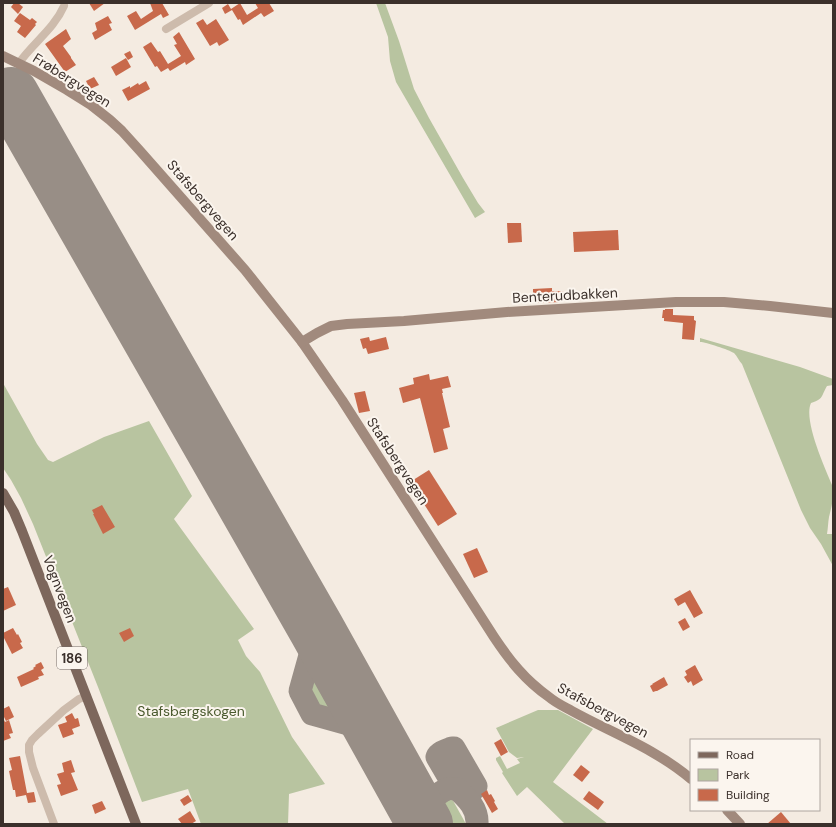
<svg xmlns="http://www.w3.org/2000/svg" width="836" height="827" viewBox="0 0 836 827" font-family="'DM Sans',sans-serif">
<style>
.green{fill:#b8c4a0}
.lines{fill:none;stroke-linecap:round;stroke-linejoin:round}
.taxiway{stroke:#988e86;stroke-width:23}
.runway{stroke:#988e86;stroke-width:56}
.building{fill:#c8694b}
.minor{stroke:#cdbbac;stroke-width:8}
.secondary{stroke:#a18a7d;stroke-width:10}
.primary{stroke:#7d675c;stroke-width:10}
.labels{text-anchor:middle;stroke-width:4;stroke-linejoin:round;paint-order:stroke}
.shield{fill:#fbf5ee;stroke:#756b66;stroke-width:1}
.shield-label{font-size:13px;font-weight:bold;fill:#3b302b}
.street-label{font-size:14px;fill:#3b302b;stroke:#fbf5ee}
.park-label{font-size:14px;fill:#4a5a2e;stroke:#fbf5ee}
</style>
<rect width="100%" height="100%" fill="#f4ebe1"/>
<g class="green">
<polygon points="376,3 385,3 399,41 414,89 429,118 463,178 478,203 485,212 475,218 396,82 390,61 388,37"/>
<path d="M700,338L800,367L833,379V385L827,386C821,396 824,399 811,403C803,420 825,468 832,485C834,498 832,505 829,517C828,523 828,528 827,534H833V566L821,544L810,528L801,510L742,364C739,361 737,356 734,353C729,350 706,342 700,342Z"/>
<polygon points="3,383 37,444 48,460 53,462 104,437 149,421 192,496 174,519 254,629 238,640 246,656 260,672 292,737 325,784 289,794 288,824 201,824 188,789 142,802 98,687 33,524 21,498 11,480 3,468"/>
<polygon points="317,643 362,724 319,712 305,687"/>
<polygon points="538,710 558,710 593,729 553,782 608,824 565,824 527,787 517,796 502,773 503,772 496,760 496,758 500,756 507,769 520,763 517,759 524,757 517,758 509,752 496,728"/>
<polygon points="451,797 466,824 433,824 426,811"/>
</g>
<g class="lines">
<g class="taxiway">
<polyline points="317,630 300,691 312,714 373,731"/>
<path d="M447,789L451,785V781L437,757C439,752 447,750 452,748H454L476,786L475,788L470,790"/>
<path d="M413,802C426,808 436,793 447,789C450,788 454,789 457,789C468,799 478,809 477,824"/>
</g>
<polyline class="runway" points="11,95 317,630 425,824"/>
</g>
<g class="building">
<polygon points="14,3 18,3 23,7 18,14 11,7"/>
<polygon points="89,3 105,3 94,11"/>
<polygon points="150,3 162,3 169,15 163,18 161,14 135,30 127,16 136,11 141,19 153,11"/>
<polygon points="240,3 247,15 258,8 255,3 269,3 274,11 264,17 261,13 243,25 240,19 238,20 232,10 225,14 222,8 228,4 231,9"/>
<polygon points="20,13 30,20 32,18 37,22 35,24 36,25 25,38 17,32 21,26 14,21"/>
<polygon points="108,16 112,23 109,24 112,30 95,40 92,33 97,30 95,23"/>
<polygon points="203,19 207,25 216,19 229,40 219,46 217,42 210,46 196,23"/>
<polygon points="66,29 71,39 63,46 71,57 71,58 76,65 65,72 45,44"/>
<polygon points="179,32 195,59 186,65 185,62 170,71 168,68 161,72 157,66 155,67 143,47 151,42 158,52 160,51 168,64 181,56 174,45 177,44 173,37"/>
<polygon points="130,51 133,57 128,60 124,54"/>
<polygon points="126,58 131,67 116,76 111,67"/>
<polygon points="94,77 99,85 90,89 86,81"/>
<polygon points="146,81 150,89 128,101 122,90 130,86 130,88 138,83 139,85"/>
<polygon points="507,223 521,223 522,242 508,243"/>
<polygon points="618,230 619,250 574,252 573,232"/>
<polygon points="552,288 552,291 563,291 564,297 559,298 560,302 538,303 538,297 533,298 533,289"/>
<polygon points="665,309 673,309 673,315 694,316 694,320 696,321 694,340 682,339 683,323 664,321 664,318 662,318 663,310 665,310"/>
<polygon points="369,337 370,341 386,337 389,349 368,354 366,348 363,349 360,339"/>
<polygon points="429,374 430,380 448,376 451,387 442,389 443,393 442,393 450,427 443,429 448,449 434,453 420,398 403,403 399,388 414,384 413,378"/>
<polygon points="365,391 370,411 359,413 354,393"/>
<polygon points="429,470 457,514 438,526 410,482"/>
<polygon points="102,505 115,527 103,534 93,514 94,514 92,510"/>
<polygon points="477,548 488,572 474,578 463,554"/>
<polygon points="8,587 16,605 3,611 3,589"/>
<polygon points="690,590 703,613 694,618 685,602 678,606 674,599"/>
<polygon points="685,618 690,627 683,631 678,622"/>
<polygon points="13,628 17,635 18,634 22,642 20,643 23,648 12,654 3,636 3,633"/>
<polygon points="130,628 134,636 124,642 119,633"/>
<polygon points="41,662 44,668 41,670 44,675 38,677 39,679 21,687 17,677 34,669 33,668 36,666 35,665"/>
<polygon points="695,665 703,680 693,686 691,681 688,683 684,677 687,675 685,671"/>
<polygon points="664,677 668,685 657,691 656,691 653,692 650,686 653,684 652,684"/>
<polygon points="9,706 14,717 6,721 3,715 3,709"/>
<polygon points="72,713 75,719 78,718 80,726 72,729 74,734 63,738 58,725 67,722 65,717"/>
<polygon points="3,720 4,720 5,722 9,720 13,733 9,734 11,738 3,741"/>
<polygon points="501,739 508,752 501,756 494,743"/>
<polygon points="20,756 27,793 34,792 36,802 28,803 26,795 16,797 15,790 13,790 9,771 12,770 9,758"/>
<polygon points="71,760 75,772 71,773 78,790 61,796 57,785 61,784 57,774 64,772 62,763"/>
<polygon points="581,765 590,772 582,782 573,775"/>
<polygon points="487,790 489,795 491,794 495,801 494,802 498,809 492,813 481,794"/>
<polygon points="589,791 604,802 598,810 583,799"/>
<polygon points="188,795 192,801 184,806 180,800"/>
<polygon points="102,801 106,809 95,814 92,805"/>
<polygon points="190,811 196,821 191,824 182,824 178,819"/>
<polygon points="781,812 791,824 767,824"/>
</g>
<g class="lines">
<g class="minor">
<polyline points="166,29 209,3"/>
<path d="M19,63C33,43 54,29 64,6"/>
<polyline points="54,824 33,768 29,752 29,745 32,740 38,734 64,710 79,699 87,696"/>
</g>
<g class="secondary">
<path d="M3,56L34,71L67,90L91,105L110,120L122,131L141,152L245,270L302,342L342,400L494,637C510,661 525,680 549,697C556,703 565,707 572,711C612,733 656,749 691,779"/>
<polyline points="302,342 317,333 331,326 347,324 404,321 507,312 676,302 724,302 770,306 833,313"/>
<polyline points="727,810 740,824"/>
</g>
<polyline class="primary" points="3,493 14,512 22,531 136,824"/>
</g>
<g class="labels">
<rect class="shield" x="57" y="647" width="30" height="22" rx="3"/>
<g class="shield-label">
<text x="72" y="663">186</text>
</g>
<g class="street-label">
<text transform="translate(72 80) rotate(32)" y="5">Frøbergvegen</text>
<text transform="translate(203 200) rotate(49)" y="5">Stafsbergvegen</text>
<text transform="translate(565 295) rotate(-3)" y="5">Benterudbakken</text>
<text transform="translate(398 461) rotate(57)" y="5">Stafsbergvegen</text>
<text transform="translate(60 589) rotate(69)" y="5">Vognvegen</text>
<text transform="translate(603 710) rotate(28)" y="5">Stafsbergvegen</text>
</g>
<g class="park-label">
<text x="191" y="716">Stafsbergskogen</text>
</g>
</g>
<rect width="836" height="827" fill="none" stroke="#3b302b" stroke-width="8"/>
<rect x="690" y="739" width="130" height="72" fill="#fbf5ee" stroke="#aea6a0"/>
<rect x="698" y="752" width="20" height="6" fill="#7d675c" stroke="#aea6a0"/>
<text x="726" y="759" font-size="12" fill="#3b302b">Road</text>
<rect x="698" y="769" width="20" height="12" fill="#b8c4a0" stroke="#aea6a0"/>
<text x="726" y="779" font-size="12" fill="#3b302b">Park</text>
<rect x="698" y="789" width="20" height="12" fill="#c8694b" stroke="#aea6a0"/>
<text x="726" y="799" font-size="12" fill="#3b302b">Building</text>
</svg>
